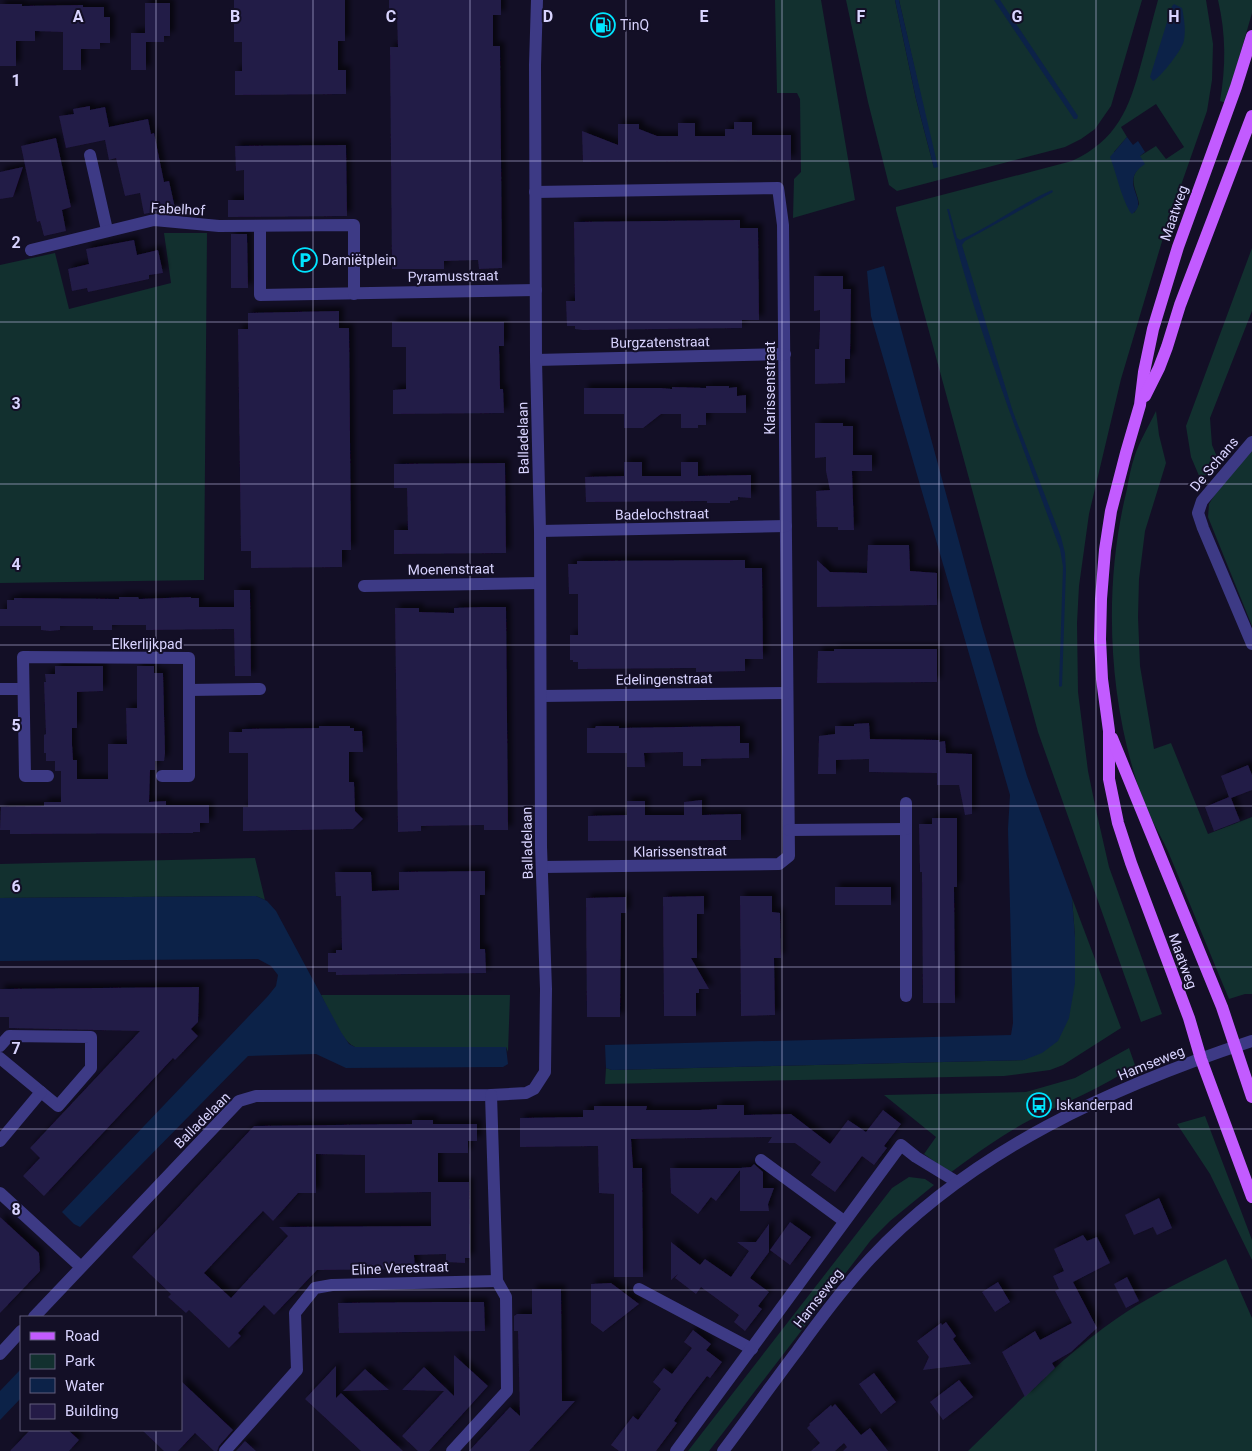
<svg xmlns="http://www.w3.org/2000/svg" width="1252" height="1451" viewBox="0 0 1252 1451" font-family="Roboto,sans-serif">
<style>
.green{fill:#12302f;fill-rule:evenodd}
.water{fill:#0c2248}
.building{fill:#241b47;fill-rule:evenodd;filter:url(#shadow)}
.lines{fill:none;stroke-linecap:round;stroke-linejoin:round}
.minor{stroke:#3d3a85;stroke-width:12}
.major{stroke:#c25bff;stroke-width:12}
.grid{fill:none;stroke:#d9d4ff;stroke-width:1;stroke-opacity:0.55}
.labels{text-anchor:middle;stroke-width:4;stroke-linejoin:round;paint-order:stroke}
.poi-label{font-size:14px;fill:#d9d4ff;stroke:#130f26;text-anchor:start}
.street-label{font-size:14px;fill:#d9d4ff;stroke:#130f26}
.grid-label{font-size:16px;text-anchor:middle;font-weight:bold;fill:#d9d4ff;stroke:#130f26;stroke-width:4;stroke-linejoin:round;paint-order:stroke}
</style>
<defs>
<filter id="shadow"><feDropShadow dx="4.5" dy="-4.5" stdDeviation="2.5" flood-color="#0009"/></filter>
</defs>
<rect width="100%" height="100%" fill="#130f26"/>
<g class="green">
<polygon points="775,0 821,0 855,200 793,218 794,179 801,172 800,99 797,93 777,93"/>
<polygon points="846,0 895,0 916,99 934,168 924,110 899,0 1142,0 1111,106 1095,129 1081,139 1065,147 1046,152 897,191 889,185 868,102"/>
<path d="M1158,0H1206L1213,44L1212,80L1207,111L1166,228L1121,379L1089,514L1079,586L1077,623L1078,692L1088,771L1096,810L1109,867L1162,1014L1141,1022L1038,732L896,210V207L1072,161C1117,140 1129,109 1141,64C1147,43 1152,21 1158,0ZM1156,104L1184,147L1166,159L1156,146L1140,156V167C1127,179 1137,190 1139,204L1134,213L1118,175L1114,152L1127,137L1121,127Z"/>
<path d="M1218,0H1252V13L1226,103L1220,101C1226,67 1226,34 1218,0Z"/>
<polygon points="164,233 207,233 204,580 0,583 0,265 55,253 69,309 171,283"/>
<polygon points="1252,248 1252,311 1210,418 1212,445 1220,464 1208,474 1200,478 1191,457 1186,426"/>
<path d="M1156,411L1159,435L1166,463L1145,531L1139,579L1138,617L1140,666L1154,749L1171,743L1208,834L1252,817V994H1245L1229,999C1208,949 1188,899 1167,849C1160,834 1151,820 1145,805C1108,709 1102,589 1127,489C1129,478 1131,466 1135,455C1140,440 1149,426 1156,411Z"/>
<polygon points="1252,451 1252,626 1208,517 1209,504 1217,491"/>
<polygon points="255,858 265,900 256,896 0,898 0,864"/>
<polygon points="1072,898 1121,1028 1063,1065 1050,1070 1004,1076 605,1084 606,1068 612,1070 1024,1060 1075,983 1075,937"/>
<path d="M321,995H510L508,1052L506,1047H355C340,1040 329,1010 321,995Z"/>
<path d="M1129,1048L1135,1065C1103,1088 1065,1102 1030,1120C1002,1135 975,1154 950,1173L924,1154L936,1137L884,1095L1026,1092L1075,1078Z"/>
<polygon points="1205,1116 1252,1240 1252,1260 1210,1174 1177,1124"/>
<polygon points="909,1177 925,1179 934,1185 890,1221 871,1240 709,1451 688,1451 892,1188"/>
<path d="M1226,1259L1252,1318V1451H968C1015,1405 1062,1357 1116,1319C1150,1295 1189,1278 1226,1259Z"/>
</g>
<g class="water">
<polygon points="895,0 899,0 938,167 934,168 916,99"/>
<polygon points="994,0 1000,0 1078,116 1077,119 1074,119"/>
<path d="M1174,4L1182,8C1184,18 1186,30 1184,40C1183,49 1161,77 1153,81L1150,77L1172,6Z"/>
<path d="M1127,137L1133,145L1138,141L1145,152L1140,156L1145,164C1116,183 1152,201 1132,214L1130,212C1120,194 1117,175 1110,157Z"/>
<path d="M1052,190L1053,192L965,241L962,245L1013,412L1061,537L1065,553L1066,570L1062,686L1060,687L1059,686L1063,567L1060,549C1019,437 975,325 947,209H949L957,238L960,240C992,226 1020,204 1052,190Z"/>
<polygon points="884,266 982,626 1027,776 1072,898 1075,937 1075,983 1069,1018 1058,1041 1042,1053 1024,1060 612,1070 606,1068 605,1045 1011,1035 1013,1023 1008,829 1010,795 871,316 867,271"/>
<polygon points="256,896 267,901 276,911 341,1032 349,1044 355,1047 506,1047 508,1064 503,1067 346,1068 316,1054 248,1056 80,1227 74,1224 62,1212 268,996 276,986 278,975 271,966 258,959 0,961 0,898"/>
<polygon points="21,1369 21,1398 0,1420 0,1391"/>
</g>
<g class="building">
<polygon points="234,0 345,0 345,41 338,41 338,70 346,70 346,94 235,95 235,71 242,71 242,42 234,42"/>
<polygon points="389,0 501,0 501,15 493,15 493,46 500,46 502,268 479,269 478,260 444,261 444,269 392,269 390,47 398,47 397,16 389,16"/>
<polygon points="145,3 170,3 170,36 164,36 164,42 146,42 146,70 131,70 131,33 145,33"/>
<polygon points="0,4 22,4 22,6 83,5 83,7 104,7 104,17 110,17 110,43 100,43 100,49 81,49 81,70 63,70 63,32 35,31 35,41 16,41 16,66 0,66"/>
<polygon points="90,106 90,110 105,107 109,127 148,119 151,134 154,133 164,182 169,181 175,208 144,214 140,193 125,196 116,158 109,160 105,140 66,148 59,116 74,114 73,109"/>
<polygon points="734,122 752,122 752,135 791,135 791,160 583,162 582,131 618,145 618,124 639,124 639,129 657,136 678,136 678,123 695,123 695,136 725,136 725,129 734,129"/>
<polygon points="56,138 71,207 62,210 66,231 44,236 40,221 37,222 21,146"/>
<polygon points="346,145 347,216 228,217 228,200 244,200 244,170 236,171 235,146"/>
<polygon points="23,167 13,197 0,199 0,172"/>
<polygon points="740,220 740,228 758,228 759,320 742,320 742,328 583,330 575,329 575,326 567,326 566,301 575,301 574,222"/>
<polygon points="231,234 247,234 248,288 231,288"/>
<polygon points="134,240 137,255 158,250 163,273 149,275 149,279 88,292 87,288 72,291 68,269 89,264 86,249"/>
<polygon points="814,276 843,276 843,289 851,289 850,359 845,359 845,383 815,384 815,349 819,349 820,327 820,310 814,311"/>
<polygon points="339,311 339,328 349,328 351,550 342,550 342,567 251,568 251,551 241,551 238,329 248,329 248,313"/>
<polygon points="392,322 504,322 504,346 499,346 500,389 503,389 504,413 393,414 393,390 406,389 406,347 392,347"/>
<polygon points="706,386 729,386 729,388 737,387 737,396 746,395 746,413 706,413 706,425 698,425 698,428 681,428 681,414 661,414 643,428 624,428 624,414 584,414 584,388 661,388 672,389 672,387 706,388"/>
<polygon points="815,423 843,423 843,426 853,426 853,455 872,455 872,471 852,471 854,530 838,530 838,527 817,527 816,491 830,490 826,471 826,457 815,458"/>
<polygon points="624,462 642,462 642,476 681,476 681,462 698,462 698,476 751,475 751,498 738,497 738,500 730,501 730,503 707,503 707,501 586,502 585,477 624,476"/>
<polygon points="505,463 506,553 394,554 394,530 408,530 407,488 394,488 394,464"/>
<polygon points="868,545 909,545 910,571 937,573 937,605 817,607 817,560 830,572 867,573"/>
<polygon points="745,560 745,568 762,568 763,659 745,659 745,671 696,672 696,668 578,669 578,662 573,662 573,660 570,660 570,635 578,635 578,594 569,594 568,564 577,564 577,561 586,561"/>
<polygon points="234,590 250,590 251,676 235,676 234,629 146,630 146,625 112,625 112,630 93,630 93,626 60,626 60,630 50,631 41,630 41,626 0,626 0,609 7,609 7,600 14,600 14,598 119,599 119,597 138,597 139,599 191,597 191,598 199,598 199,607 234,607"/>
<polygon points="482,607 506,607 508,830 484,830 484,825 421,826 421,831 398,832 395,608 419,608 419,612 454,613 454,608"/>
<polygon points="834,649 937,649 937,682 817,683 818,651 834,651"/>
<polygon points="55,666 103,666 103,691 77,692 77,728 72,728 72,744 73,760 77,760 77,779 108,779 108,744 127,744 126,708 137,708 137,666 154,666 154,673 163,673 165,753 164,761 155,761 155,770 150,770 149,802 166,801 166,805 209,805 209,823 200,823 200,832 193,832 193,833 18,834 10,834 10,830 0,830 1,807 44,806 44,802 61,802 61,771 55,771 55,761 46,761 46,753 44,753 44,735 46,734 44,682 46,682 45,674 55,674"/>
<polygon points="869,723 870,739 939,740 939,742 945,741 946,753 972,754 972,814 965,815 959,785 937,785 937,773 869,772 869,759 836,760 836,774 818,774 819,736 835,734 835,726 854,726 854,724"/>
<polygon points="319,726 350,726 350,728 354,728 354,731 362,731 363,752 349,752 349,782 354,782 355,811 363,819 353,829 243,831 243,807 248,807 248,753 229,753 229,732 242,732 242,729 319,728"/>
<polygon points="596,726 619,726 619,728 740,726 740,743 749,743 749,758 701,759 701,766 683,766 683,752 644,753 645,767 627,767 627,753 587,753 587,728 595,728"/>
<polygon points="1248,765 1252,775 1252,790 1231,798 1240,821 1214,831 1205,807 1229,797 1221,776"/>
<polygon points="702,800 702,815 741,814 741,840 588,841 588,816 627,815 627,801 645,801 645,815 684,815 684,802"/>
<polygon points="932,818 957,818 957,887 954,887 955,1003 923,1003 922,872 920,872 919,824 932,824"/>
<polygon points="485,871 485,895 480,895 480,949 485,949 486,973 336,975 336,972 328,972 328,953 336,953 336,950 342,950 341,896 336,896 335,872 371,872 372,891 399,890 399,872"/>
<rect x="835" y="887" width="56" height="18"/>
<polygon points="704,896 704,914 697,914 697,958 691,958 709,989 699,989 699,993 696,993 696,1016 664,1016 663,897"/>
<polygon points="740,896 772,896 772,912 780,913 781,958 774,958 775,1015 741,1016"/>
<polygon points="626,897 626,913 621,913 620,1017 587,1017 586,898"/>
<polygon points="199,987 198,1022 191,1029 198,1036 175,1060 173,1058 44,1196 23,1176 40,1158 30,1148 140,1031 9,1028 9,1017 0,1017 0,989"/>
<polygon points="717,1105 744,1105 744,1115 791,1114 830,1144 848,1120 866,1132 883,1110 901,1124 884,1146 887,1148 874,1165 862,1156 835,1192 811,1175 821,1162 795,1143 768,1143 772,1137 631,1139 633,1168 642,1168 643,1277 614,1277 614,1194 599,1193 598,1146 520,1147 520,1118 583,1117 583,1110 594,1110 594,1106 647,1106 646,1110 699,1110 717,1109"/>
<path d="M412,1120H433V1124H477V1141H468V1153H438V1182H469L470,1258H465V1263L446,1262V1254L414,1255L415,1269L317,1270L274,1315L264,1305L238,1333L241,1336L229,1348L189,1310L186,1313L168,1297L171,1294L132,1257L254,1126L412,1124ZM316,1154L365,1155V1193L431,1192V1226L279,1227L288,1236L231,1298L204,1273L263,1211L273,1221L298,1193H316Z"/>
<polygon points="754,1164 763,1172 763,1188 774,1188 768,1204 769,1211 740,1211 740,1170 716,1201 711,1197 698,1214 671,1193 670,1168 740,1168 751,1167"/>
<polygon points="1159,1198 1172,1228 1157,1235 1153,1227 1134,1235 1125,1215"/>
<polygon points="0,1217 39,1253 40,1271 0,1313"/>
<polygon points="790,1222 811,1237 790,1265 770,1250"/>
<polygon points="769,1224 769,1252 750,1278 769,1292 758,1306 762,1309 745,1331 734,1322 739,1315 701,1287 696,1294 675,1278 678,1274 671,1280 671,1242 700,1265 705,1259 731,1277 749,1251 737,1242 756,1242"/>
<polygon points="1083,1235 1087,1241 1097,1237 1110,1263 1073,1282 1097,1328 1071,1352 1052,1363 1055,1368 1025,1397 1002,1352 1035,1331 1040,1340 1072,1323 1055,1291 1059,1289 1053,1276 1064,1271 1054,1249"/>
<polygon points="1127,1277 1139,1301 1126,1308 1114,1284"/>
<polygon points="998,1282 1010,1302 995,1312 982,1292"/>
<polygon points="611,1283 639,1304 603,1332 591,1323 591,1284"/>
<polygon points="532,1289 561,1289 562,1401 575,1401 529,1451 469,1451 510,1407 520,1416 518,1331 514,1331 514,1316 517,1314 532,1314"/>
<polygon points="440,1302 484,1302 485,1331 339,1333 338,1303"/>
<polygon points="946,1322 956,1336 953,1339 971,1364 923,1370 929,1357 917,1341 941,1323 942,1325"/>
<polygon points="693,1330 711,1344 706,1350 722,1362 710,1378 707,1376 685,1405 674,1421 677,1423 656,1451 619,1451 611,1445 633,1416 638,1420 661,1389 653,1382 664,1368 672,1374 692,1348 684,1342"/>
<polygon points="454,1355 488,1386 429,1451 418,1451 402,1436 444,1391 402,1390 424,1367 454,1396"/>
<polygon points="336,1366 336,1398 341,1393 403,1451 361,1451 305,1399"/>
<polygon points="365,1369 375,1378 389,1390 343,1391"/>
<polygon points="874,1373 896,1402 881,1414 859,1384"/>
<polygon points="959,1380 973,1397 943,1420 930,1402"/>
<polygon points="181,1381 233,1430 219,1446 217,1451 214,1451 195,1433 178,1451 164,1451 142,1430 181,1430"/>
<polygon points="835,1404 861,1435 870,1428 888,1451 843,1451 847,1447 844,1443 835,1451 811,1451 820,1443 807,1428 810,1425 809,1424 831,1405 832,1407"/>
<polygon points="30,1430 68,1430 79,1440 69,1451 10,1451"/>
<polygon points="245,1441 256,1451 236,1451"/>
</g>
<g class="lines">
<g class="minor">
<polyline points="90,155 107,230"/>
<polyline points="535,192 778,188 783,225 789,856 779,864 542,867"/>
<polyline points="260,226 260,295 536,290"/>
<polyline points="31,250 154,220 219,226 354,225 354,294"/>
<polyline points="536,360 785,354"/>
<polyline points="1252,442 1202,501 1198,513 1203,528 1252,644"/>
<polyline points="540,531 786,526"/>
<polyline points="364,586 540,583"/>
<polyline points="0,689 23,689"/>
<polyline points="189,690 260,689"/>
<polyline points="541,696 786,693"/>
<polyline points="48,776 25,776 23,657 189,658 189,776 162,776"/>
<polyline points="906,803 906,996"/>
<polyline points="789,830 906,829"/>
<polyline points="0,1046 9,1036 91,1037 91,1068 58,1106 0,1058"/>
<polyline points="0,1141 41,1092"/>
<polyline points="761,1160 844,1221"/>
<polyline points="0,1193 81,1267"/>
<polyline points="639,1289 752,1349"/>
<polyline points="34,1317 239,1101 256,1096 491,1095 526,1093 534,1089 545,1072 546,989 541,847 540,531 536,360 535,65 537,0"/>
<polyline points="0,1354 21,1331"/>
<polyline points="225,1451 297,1370 295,1313 315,1288 332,1285 497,1281"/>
<polyline points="452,1451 507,1391 506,1297 497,1281 491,1095"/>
<polyline points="676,1451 901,1145 916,1157 957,1182"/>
<path d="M723,1451C748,1418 772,1384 797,1351C820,1319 843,1288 870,1259C972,1150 1112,1087 1252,1041"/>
</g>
<g class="major">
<polyline points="1252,36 1236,87 1178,247 1153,329 1144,372 1140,405 1126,453 1111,511 1105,550 1101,599 1100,639 1102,679 1109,731 1109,779 1118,823 1131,863 1189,1018 1201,1059 1252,1197"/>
<polyline points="1145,396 1159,368 1167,347 1180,305 1252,116"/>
<polyline points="1112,738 1222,1007 1252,1097"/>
</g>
</g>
<path class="grid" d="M156,0V1317M313,0V1451M470,0V1451M626,0V1451M782,0V1451M939,0V1451M1096,0V1451M0,161H1252M0,322H1252M0,484H1252M0,645H1252M0,806H1252M0,967H1252M0,1129H1252M0,1290H1252M156,1430V1451"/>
<defs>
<g id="fuel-ring" transform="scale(1.25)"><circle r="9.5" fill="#130f26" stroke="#00e5ff" stroke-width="1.5"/><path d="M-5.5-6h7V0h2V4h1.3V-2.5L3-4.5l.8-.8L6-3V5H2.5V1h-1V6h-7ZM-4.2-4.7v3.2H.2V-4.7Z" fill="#00e5ff"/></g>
<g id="parking-ring" transform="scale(1.25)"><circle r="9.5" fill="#130f26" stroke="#00e5ff" stroke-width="1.5"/><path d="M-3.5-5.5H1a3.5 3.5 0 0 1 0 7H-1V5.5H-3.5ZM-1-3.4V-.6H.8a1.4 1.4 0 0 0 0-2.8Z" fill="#00e5ff"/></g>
<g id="bus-ring" transform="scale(1.25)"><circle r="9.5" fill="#130f26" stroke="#00e5ff" stroke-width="1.5"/><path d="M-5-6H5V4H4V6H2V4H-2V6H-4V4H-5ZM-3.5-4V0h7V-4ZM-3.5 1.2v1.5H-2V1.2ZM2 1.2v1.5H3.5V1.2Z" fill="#00e5ff"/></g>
</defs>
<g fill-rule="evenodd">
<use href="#fuel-ring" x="603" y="25"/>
<use href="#parking-ring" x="305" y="260"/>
<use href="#bus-ring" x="1039" y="1105"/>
</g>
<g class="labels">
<g class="poi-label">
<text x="620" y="30">TinQ</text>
<text x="322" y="265">Damiëtplein</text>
<text x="1056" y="1110">Iskanderpad</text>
</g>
<g class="street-label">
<text transform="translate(178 209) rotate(3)" y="5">Fabelhof</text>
<text transform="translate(1174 213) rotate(-71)" y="5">Maatweg</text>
<text transform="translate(453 276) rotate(-1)" y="5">Pyramusstraat</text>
<text transform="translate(660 342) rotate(-1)" y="5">Burgzatenstraat</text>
<text transform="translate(770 388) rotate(-90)" y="5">Klarissenstraat</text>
<text transform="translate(523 438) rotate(-91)" y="5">Balladelaan</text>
<text transform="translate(1214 464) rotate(-50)" y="5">De Schans</text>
<text transform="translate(662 514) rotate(-1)" y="5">Badelochstraat</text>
<text transform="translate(451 569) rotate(-1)" y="5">Moenenstraat</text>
<text x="147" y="649">Elkerlijkpad</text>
<text transform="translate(664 679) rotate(-1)" y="5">Edelingenstraat</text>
<text transform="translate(527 843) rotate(-91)" y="5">Balladelaan</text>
<text transform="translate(680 851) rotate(-1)" y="5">Klarissenstraat</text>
<text transform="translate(1183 961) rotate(70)" y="5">Maatweg</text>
<text transform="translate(1151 1063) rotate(-22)" y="5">Hamseweg</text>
<text transform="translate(202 1120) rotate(-45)" y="5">Balladelaan</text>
<text transform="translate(400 1268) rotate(-2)" y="5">Eline Verestraat</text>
<text transform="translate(818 1298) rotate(-52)" y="5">Hamseweg</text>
</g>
</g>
<g class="grid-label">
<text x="78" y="22">A</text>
<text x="235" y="22">B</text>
<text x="391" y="22">C</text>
<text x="548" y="22">D</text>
<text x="704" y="22">E</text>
<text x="861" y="22">F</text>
<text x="1017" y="22">G</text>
<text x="1174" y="22">H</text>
<text x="16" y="86">1</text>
<text x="16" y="248">2</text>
<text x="16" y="409">3</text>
<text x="16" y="570">4</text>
<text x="16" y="731">5</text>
<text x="16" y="892">6</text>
<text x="16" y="1054">7</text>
<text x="16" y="1215">8</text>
</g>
<rect x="20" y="1316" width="162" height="115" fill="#130f26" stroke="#625e7d"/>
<rect x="30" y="1332" width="25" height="8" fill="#c25bff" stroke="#625e7d"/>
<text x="65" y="1341" font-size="15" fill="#d9d4ff">Road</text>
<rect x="30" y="1354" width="25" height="15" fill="#12302f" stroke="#625e7d"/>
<text x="65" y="1366" font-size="15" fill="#d9d4ff">Park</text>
<rect x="30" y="1378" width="25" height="15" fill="#0c2248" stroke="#625e7d"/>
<text x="65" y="1391" font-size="15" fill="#d9d4ff">Water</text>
<rect x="30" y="1404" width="25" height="15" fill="#241b47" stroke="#625e7d"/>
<text x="65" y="1416" font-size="15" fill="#d9d4ff">Building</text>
</svg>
